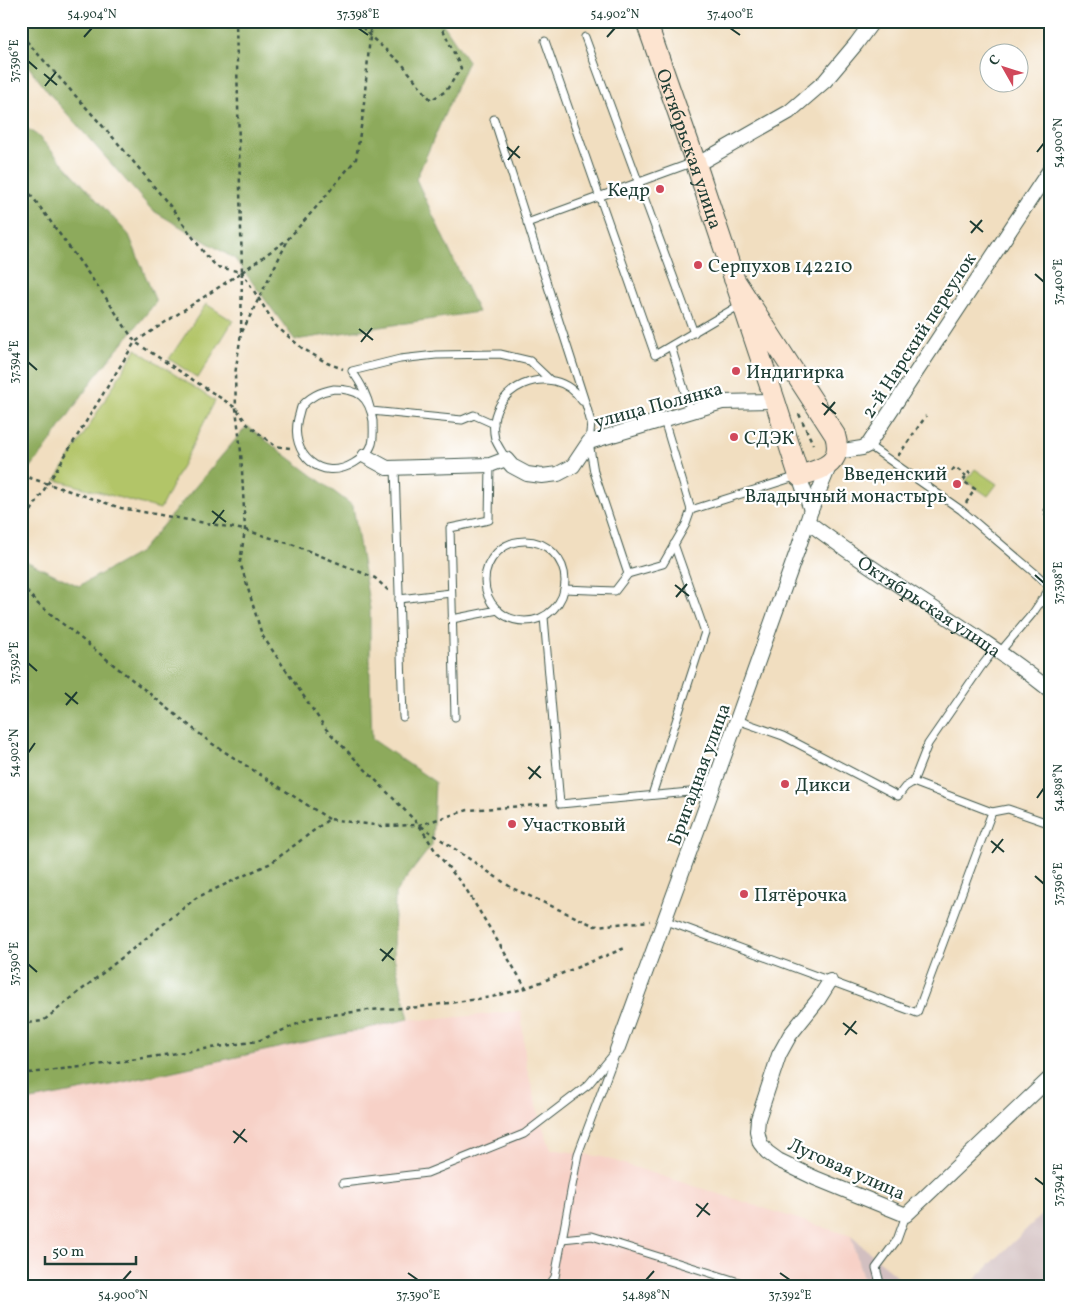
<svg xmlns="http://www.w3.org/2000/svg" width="1072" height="1308" viewBox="0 0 1072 1308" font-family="Vollkorn,serif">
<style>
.built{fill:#f7d1c7}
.industrial{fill:#d2bfc0}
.green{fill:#b2c568;stroke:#68814e}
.forest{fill:#8daa5c;stroke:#567448}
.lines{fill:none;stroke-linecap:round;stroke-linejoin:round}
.lane-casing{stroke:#3e5549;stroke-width:9}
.street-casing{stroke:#3e5549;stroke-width:16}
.secondary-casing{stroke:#3e5549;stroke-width:22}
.path{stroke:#3e5549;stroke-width:2.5;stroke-dasharray:4 4;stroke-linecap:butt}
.lane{stroke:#fff;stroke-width:7}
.street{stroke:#fff;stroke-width:14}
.secondary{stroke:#fde4d0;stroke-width:20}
.ticks{fill:none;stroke:#1f3d34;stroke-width:2}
.poi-dot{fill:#d1495b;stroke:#fff;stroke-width:2}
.labels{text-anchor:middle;stroke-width:4.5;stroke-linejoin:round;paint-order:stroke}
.street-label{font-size:19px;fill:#1f3d34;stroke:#fff}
.poi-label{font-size:19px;fill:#1f3d34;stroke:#fff;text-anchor:start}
.neatline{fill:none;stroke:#1f3d34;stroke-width:2}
.ticks-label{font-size:12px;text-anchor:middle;fill:#1f3d34}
</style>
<rect width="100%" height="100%" fill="#fff"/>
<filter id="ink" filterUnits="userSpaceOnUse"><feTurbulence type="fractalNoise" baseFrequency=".02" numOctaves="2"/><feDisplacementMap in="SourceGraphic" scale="10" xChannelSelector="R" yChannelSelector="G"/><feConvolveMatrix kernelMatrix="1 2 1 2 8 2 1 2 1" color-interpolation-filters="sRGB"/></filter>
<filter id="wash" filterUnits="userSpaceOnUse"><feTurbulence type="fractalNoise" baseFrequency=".0096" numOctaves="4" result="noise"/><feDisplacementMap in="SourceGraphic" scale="20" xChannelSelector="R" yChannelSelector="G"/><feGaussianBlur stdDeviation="1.12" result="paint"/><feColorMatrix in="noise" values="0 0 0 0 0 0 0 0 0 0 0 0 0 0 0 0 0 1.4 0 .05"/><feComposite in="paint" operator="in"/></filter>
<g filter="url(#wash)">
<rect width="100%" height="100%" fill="#f1dec0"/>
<polygon class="built" points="521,1011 526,1065 541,1122 551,1149 602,1157 851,1236 865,1287 21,1287 21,1096 110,1085 409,1019 429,1020"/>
<g class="industrial">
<polygon points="1051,1205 1051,1287 967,1287 1046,1210"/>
<polygon points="851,1236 909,1287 865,1287"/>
</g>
<g class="green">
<polygon points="206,304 233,321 198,378 169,359"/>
<polygon points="136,349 215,401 160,509 56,480"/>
<polygon points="975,469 997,484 988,496 966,481"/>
</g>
<g class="forest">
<polygon points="21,21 441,21 468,61 416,179 478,312 295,340 235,259 152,210 48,92 21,57"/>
<polygon points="21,124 38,136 129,235 156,302 94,378 44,451 21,479"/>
<polygon points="247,426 353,506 370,609 370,677 372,739 435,782 432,845 395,893 394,957 409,1019 110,1085 21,1102 21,557 28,562 79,586 140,552"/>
</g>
</g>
<g filter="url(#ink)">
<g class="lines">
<g class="lane-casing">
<g id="lane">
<polyline points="585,37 694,333"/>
<polyline points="545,41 655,355 740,305"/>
<polyline points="494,119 587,408 591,423 589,442 594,472 628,574 615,591 564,589"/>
<polyline points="527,223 694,162"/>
<polyline points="671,346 691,412"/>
<path d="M334,389C358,389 369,396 373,421C373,428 374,437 372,444C369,453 362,458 354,463C321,483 289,454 298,418C299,415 300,410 301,407C309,397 322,391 334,389Z"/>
<path d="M494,424L474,415L462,420L371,411C367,395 362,385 352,371L400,359L436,355L500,354L530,361L550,380"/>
<polyline points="868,445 961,510 1036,574 1051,588"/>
<path d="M506,459C503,453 497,445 495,439C483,388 553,357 582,401"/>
<polyline points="395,468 403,717"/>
<polyline points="691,510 798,476"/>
<circle cx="525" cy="581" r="40"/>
<polyline points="628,574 663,564 686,524 691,510 664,420"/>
<polyline points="399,599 451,593"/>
<polyline points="1041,600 1051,609"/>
<polyline points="544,617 560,804 711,790"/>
<polyline points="452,619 498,610"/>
<polyline points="1000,652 1033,613 1050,588"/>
<polyline points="455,717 450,528 489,520 490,465"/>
<polyline points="913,782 928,744 981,667 995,649"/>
<polyline points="652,795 705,632 674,544"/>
<polyline points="992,812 1008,809 1051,824"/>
<polyline points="664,920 917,1013 992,812 913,782 905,787 898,796 783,736 737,720"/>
<polyline points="343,1183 427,1173 524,1134 588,1085 617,1050"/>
<polyline points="562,1239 592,1236 755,1287"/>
<polyline points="548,1287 555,1277 578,1154 615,1055"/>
<polyline points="881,1287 876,1268 897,1240 906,1215"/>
</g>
</g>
<g class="street-casing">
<g id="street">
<polyline points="696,165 789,112 825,81 856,44 873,21"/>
<polyline points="837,452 862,448 868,445 1051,168"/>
<polyline points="365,456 387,468 490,465 506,459 512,466 527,474 542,476 558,474 573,466 589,442 722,402 775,401"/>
<polyline points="799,476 811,510"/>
<path id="s1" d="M808,522C886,582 974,629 1051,691"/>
<polyline points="830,981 818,1000 790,1035 779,1055 758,1119 757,1131 760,1143 767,1152 778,1160 815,1178 906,1215 1051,1077"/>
<polyline points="617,1050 712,790 799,546 811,510 831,462"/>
</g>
</g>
<g class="secondary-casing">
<g id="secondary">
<path id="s2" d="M646,21L695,161L775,401L799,476C821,469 844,465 835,435L734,279"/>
</g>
</g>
<g class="path">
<polyline points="357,21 370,36 403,65 431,100 446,91 461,68 439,21"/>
<polyline points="21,35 117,142 171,207 205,254 217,267 242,272 276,326 302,348 327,363 343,369"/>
<polyline points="21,181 104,295 135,342 236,408 247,424 275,446 290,448"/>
<polyline points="242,272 241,333 235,375 236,408 241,452 245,530 240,562 262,635 326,729 419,825 436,852 466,889 526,988"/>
<polyline points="242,272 288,239 319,204 356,159 363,114 370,36 370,21"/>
<polyline points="242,332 288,240"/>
<polyline points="799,414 813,444"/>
<polyline points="898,456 926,416"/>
<polyline points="952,471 955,467 966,476"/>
<polyline points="21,475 121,508 245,530 294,545 375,578 389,591"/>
<polyline points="1051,501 1043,513 1051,518"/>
<polyline points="966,503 975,489 963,481 970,471"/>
<polyline points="21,533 31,511 135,342 242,272 236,21"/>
<polyline points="21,585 38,604 211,743 329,819"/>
<polyline points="421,826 512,888 595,926 650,921"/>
<polyline points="21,1024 43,1021 196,898 271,863 329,819 381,826 419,825 468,810 551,804"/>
<polyline points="21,1074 97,1065 258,1041 311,1018 368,1010 420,1007 492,997 526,988 625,948"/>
</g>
<use href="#lane" class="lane"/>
<use href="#street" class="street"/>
<use href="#secondary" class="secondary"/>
</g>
</g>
<path class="ticks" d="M358,28L368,35M730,28L740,35M84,37L92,28M607,37L615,28M28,61L37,69M44,74L57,85M45,86L56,72M507,147L520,158M1037,152L1044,143M508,160L519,146M970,221L983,232M971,233L982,220M1035,274L1044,282M359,329L373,340M361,342L372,328M28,362L37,370M822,403L836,414M824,415L835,402M212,511L226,522M213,524L224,510M1035,575L1044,583M675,585L689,596M676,597L687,584M28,663L37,671M65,693L78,704M66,705L77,692M28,753L35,743M528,767L541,778M529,779L540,766M1037,798L1044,788M991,841L1004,852M992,853L1003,839M1035,876L1044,884M380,949L394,960M382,961L393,948M28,964L37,972M843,1023L857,1034M845,1035L856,1021M233,1131L247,1142M234,1143L245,1129M1035,1178L1044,1185M696,1204L710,1215M697,1217L708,1203M408,1273L418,1280M780,1273L790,1280M123,1280L131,1271M646,1280L654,1271"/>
<g class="poi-dot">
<circle cx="660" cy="189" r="5"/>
<circle cx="698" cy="265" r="5"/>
<circle cx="736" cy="371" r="5"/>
<circle cx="734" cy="437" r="5"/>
<circle cx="957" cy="484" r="5"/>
<circle cx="785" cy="784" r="5"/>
<circle cx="512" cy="824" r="5"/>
<circle cx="744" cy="894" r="5"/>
</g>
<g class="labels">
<g class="street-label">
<text dy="7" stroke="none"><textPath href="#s2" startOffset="135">Октябрьская улица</textPath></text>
<text transform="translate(918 335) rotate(-57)" y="7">2-й Нарский переулок</text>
<text transform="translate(658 404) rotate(-15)" y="7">улица Полянка</text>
<text dy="7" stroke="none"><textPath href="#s1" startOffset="148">Октябрьская улица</textPath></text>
<text transform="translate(698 774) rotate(-70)" y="7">Бригадная улица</text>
<text transform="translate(847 1168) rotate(24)" y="7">Луговая улица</text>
</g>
<g class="poi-label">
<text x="650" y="196" text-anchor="end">Кедр</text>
<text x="708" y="272">Серпухов 142210</text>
<text x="746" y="378">Индигирка</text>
<text x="744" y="444">СДЭК</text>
<text x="947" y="480" text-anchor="end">Введенский<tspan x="947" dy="22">Владычный монастырь</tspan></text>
<text x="795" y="791">Дикси</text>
<text x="522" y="831">Участковый</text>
<text x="754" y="901">Пятёрочка</text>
</g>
</g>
<rect width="1072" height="1308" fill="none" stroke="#fff" stroke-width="55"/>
<g transform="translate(1004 68) rotate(309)"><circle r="24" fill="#ffffff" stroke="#a5b1ae"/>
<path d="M0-4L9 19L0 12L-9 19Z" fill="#d1495b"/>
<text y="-8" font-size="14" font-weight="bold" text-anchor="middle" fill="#1f3d34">С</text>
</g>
<path d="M45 1256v8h91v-8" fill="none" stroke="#1f3d34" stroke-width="2.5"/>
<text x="52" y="1256" font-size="15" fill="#1f3d34" stroke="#ffffff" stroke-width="4" paint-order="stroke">50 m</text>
<rect x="28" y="28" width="1016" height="1252" class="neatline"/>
<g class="ticks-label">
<text x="92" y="18">54.904°N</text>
<text x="358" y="18">37.398°E</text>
<text x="615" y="18">54.902°N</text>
<text x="730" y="18">37.400°E</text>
<text transform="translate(14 61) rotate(-90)" y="4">37.396°E</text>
<text transform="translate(1058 143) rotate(-90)" y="4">54.900°N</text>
<text transform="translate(1058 282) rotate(-90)" y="4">37.400°E</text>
<text transform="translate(14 362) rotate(-90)" y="4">37.394°E</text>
<text transform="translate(1058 583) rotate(-90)" y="4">37.398°E</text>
<text transform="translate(14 663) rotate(-90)" y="4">37.392°E</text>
<text transform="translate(14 753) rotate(-90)" y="4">54.902°N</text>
<text transform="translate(1058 788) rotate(-90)" y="4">54.898°N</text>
<text transform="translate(1058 884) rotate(-90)" y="4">37.396°E</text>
<text transform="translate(14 964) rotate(-90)" y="4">37.390°E</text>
<text transform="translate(1058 1185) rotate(-90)" y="4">37.394°E</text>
<text x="123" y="1299">54.900°N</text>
<text x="418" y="1299">37.390°E</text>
<text x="646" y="1299">54.898°N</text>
<text x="790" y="1299">37.392°E</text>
</g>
</svg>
